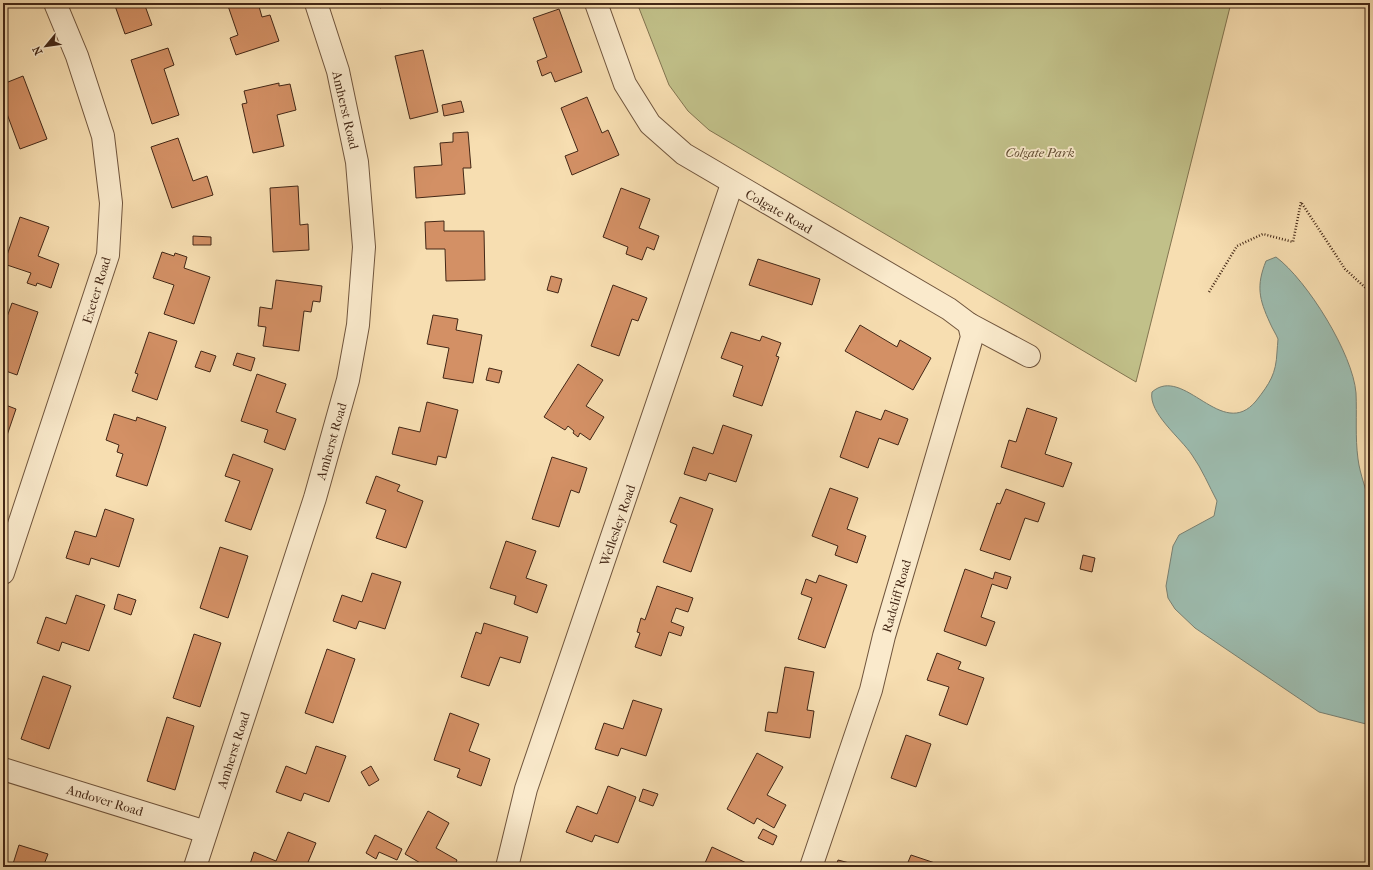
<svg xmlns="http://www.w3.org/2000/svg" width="1373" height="870" viewBox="0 0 1373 870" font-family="'IM FELL French Canon',serif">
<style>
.green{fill:#c1c089;stroke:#827450}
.water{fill:#9dbcaf;stroke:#798072}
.building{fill:#d39065;stroke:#432716}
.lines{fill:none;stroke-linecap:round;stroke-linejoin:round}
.minor-casing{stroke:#70553d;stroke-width:24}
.path{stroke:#432716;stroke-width:2.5;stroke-dasharray:1 2;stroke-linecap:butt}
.minor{stroke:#faeacc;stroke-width:22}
.labels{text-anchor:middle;stroke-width:3.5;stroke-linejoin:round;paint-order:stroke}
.street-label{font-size:13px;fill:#432716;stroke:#faeacc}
.park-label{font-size:13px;font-style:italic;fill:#624d33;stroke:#faeacc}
</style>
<rect width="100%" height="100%" fill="#f7deb1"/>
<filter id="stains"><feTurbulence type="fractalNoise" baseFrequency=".005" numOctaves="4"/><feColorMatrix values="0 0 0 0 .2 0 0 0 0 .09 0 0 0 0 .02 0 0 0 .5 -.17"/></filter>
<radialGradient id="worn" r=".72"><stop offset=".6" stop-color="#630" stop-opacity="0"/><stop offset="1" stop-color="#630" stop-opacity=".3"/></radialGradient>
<polygon class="green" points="637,3 1231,3 1136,382 709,130 688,111 669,85"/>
<path class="water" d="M1276,257C1307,280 1353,354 1356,393C1357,415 1355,437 1358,459C1360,475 1367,491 1370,506C1373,525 1370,553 1370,573C1370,624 1370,674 1370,725L1319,712L1195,628L1175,609L1168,598L1166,586L1173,546L1179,535L1214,516L1217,501C1209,486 1202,469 1192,455C1181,438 1148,413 1152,392C1184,364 1222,442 1256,401C1270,383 1276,374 1277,352C1277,348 1278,343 1278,339C1276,334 1272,328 1270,323C1259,299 1256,286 1266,261Z"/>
<g class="building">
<polygon points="114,3 144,3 152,25 125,34"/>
<polygon points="227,3 258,3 262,17 270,15 279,41 236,55 230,38 238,35"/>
<polygon points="378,3 394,3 380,8"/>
<polygon points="559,9 582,72 555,82 551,72 542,76 537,61 547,57 533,18"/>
<polygon points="168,48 174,65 164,69 179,115 152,124 131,60"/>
<polygon points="423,50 438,112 410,119 395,56"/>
<polygon points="23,76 47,139 20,149 3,103 3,84"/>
<polygon points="279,83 279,86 290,84 296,110 277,115 284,146 253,153 242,104 247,103 244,91"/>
<polygon points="587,97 602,133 608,130 619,155 572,175 565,156 578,151 561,108"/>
<polygon points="461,101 464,112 444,116 442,105"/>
<polygon points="468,132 471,168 463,168 465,194 416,198 414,167 442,165 440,143 453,142 453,133"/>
<polygon points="178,138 193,181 207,176 213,195 172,208 151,147"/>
<polygon points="298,186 300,225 308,224 309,250 273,252 270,188"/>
<polygon points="621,188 650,199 639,228 659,236 654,250 647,247 642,260 626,254 628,247 603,237"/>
<polygon points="20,217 49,227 38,256 59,264 51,288 37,283 36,286 27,283 31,273 4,264"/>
<polygon points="444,221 444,231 484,231 485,280 446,281 445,249 426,249 425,222"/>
<polygon points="193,236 211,237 211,245 193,245"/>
<polygon points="162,252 174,256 175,253 187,257 184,268 210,277 194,324 164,314 174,285 153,278"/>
<polygon points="758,259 820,279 812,305 749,285"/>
<polygon points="551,276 562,279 558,293 547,290"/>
<polygon points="276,280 322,286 320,302 313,301 311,312 304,311 299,351 263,346 266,327 258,326 260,307 272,309"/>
<polygon points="613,285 647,298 638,321 632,319 619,356 591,346"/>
<polygon points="12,303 38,312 17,375 3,370 3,328"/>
<polygon points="433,315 458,319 456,330 482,335 473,383 443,378 449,348 427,344"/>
<polygon points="860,325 897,347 900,340 931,358 913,390 845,351"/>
<polygon points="149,332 177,341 157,400 132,391 138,374 135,373"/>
<polygon points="731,332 760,341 762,336 781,343 776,356 779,357 762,406 733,396 743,366 721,358"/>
<polygon points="201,351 216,356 210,372 195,367"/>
<polygon points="237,353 255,358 251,371 233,365"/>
<polygon points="578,364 603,380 586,406 604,417 590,440 580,433 578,437 573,433 574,431 568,426 565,430 544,417"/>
<polygon points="489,368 502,371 499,383 486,380"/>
<polygon points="257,374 286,384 276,412 296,419 285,450 264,442 268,430 241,421"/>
<polygon points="427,402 458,410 446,458 438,456 436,465 392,454 399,427 420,432"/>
<polygon points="3,404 16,409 3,447"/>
<polygon points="1027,408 1057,418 1045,454 1072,463 1063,487 1001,467 1009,440 1016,442"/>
<polygon points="885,410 908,419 898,445 879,438 868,468 840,457 856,411 881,420"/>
<polygon points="114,414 136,421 137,417 166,427 147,486 116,476 123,454 117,452 119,445 106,440"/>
<polygon points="723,425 752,435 736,482 709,473 706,481 684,474 693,447 713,454"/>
<polygon points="233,454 273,469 251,530 225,521 240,481 225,476"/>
<polygon points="552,457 587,468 579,493 571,490 559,527 532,519"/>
<polygon points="376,476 400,485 397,491 423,501 406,548 376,538 386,510 366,503"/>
<polygon points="830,488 858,498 847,529 866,536 857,563 835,555 838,546 812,536"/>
<polygon points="1006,489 1045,503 1038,522 1025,518 1010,560 980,550 997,503 1000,504"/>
<polygon points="680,497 713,509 691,572 663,562 677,525 670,522"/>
<polygon points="105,509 134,519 119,567 91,558 89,565 66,558 75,531 96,537"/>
<polygon points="506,541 536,551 526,578 547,585 537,613 514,604 516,596 490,588"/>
<polygon points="220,547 248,556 228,618 200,608"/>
<polygon points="1083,555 1095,558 1092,572 1080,569"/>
<polygon points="965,569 993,579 995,572 1011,577 1007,589 992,584 981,617 995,622 986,646 944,631"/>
<polygon points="372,573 401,582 385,629 359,621 356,629 333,621 342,595 362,602"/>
<polygon points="819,575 847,585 825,648 798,639 812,598 801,594 806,579 816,583"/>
<polygon points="657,586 693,598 688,612 676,608 671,622 684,627 681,636 669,632 661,656 635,647 640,633 637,632 641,618 645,620"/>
<polygon points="118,594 136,600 131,615 114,609"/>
<polygon points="76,595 105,605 89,651 62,642 59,651 37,643 46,617 66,624"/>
<polygon points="484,623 528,637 520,663 500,657 489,686 461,677 476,632 481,634"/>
<polygon points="194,634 221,643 200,707 173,698"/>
<polygon points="327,649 355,659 333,723 305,713"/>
<polygon points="937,653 961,662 958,669 984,678 967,725 939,715 949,687 927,680"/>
<polygon points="785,667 814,672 807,710 814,711 810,738 765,731 768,712 777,713"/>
<polygon points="43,676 71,686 49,749 21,739"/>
<polygon points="633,700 662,709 646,756 621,748 618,756 595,749 604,723 623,729"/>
<polygon points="450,713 479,724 469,751 490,759 481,786 457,777 460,769 434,760"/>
<polygon points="167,717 194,726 175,790 147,781"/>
<polygon points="906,735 931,744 916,787 891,778"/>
<polygon points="316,746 346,756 329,802 304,793 301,801 276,792 286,766 306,774"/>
<polygon points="757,753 783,767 767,795 786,805 774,828 757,818 754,824 727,809"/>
<polygon points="371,766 379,780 369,786 361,772"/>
<polygon points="608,786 636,797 618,843 595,835 592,842 566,832 577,806 597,814"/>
<polygon points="643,789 658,794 653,806 639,801"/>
<polygon points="428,811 449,823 436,848 457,860 454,867 420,867 422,864 405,854"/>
<polygon points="763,829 777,836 773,845 758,838"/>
<polygon points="288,832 316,843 306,867 249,867 254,852 276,861"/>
<polygon points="375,835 402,849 397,860 379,852 376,859 366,853"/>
<polygon points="19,845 48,854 43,867 12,867"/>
<polygon points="712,847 753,866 753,867 713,867 705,863"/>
<polygon points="911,855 935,863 934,867 906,867"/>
<polygon points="838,860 861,866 861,867 836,867"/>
</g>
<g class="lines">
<g class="minor-casing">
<g id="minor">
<polyline points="596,3 625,84 650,124 684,154 949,309 969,324 1029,356"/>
<polyline points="3,573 108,255 111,203 103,136 77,56 55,3"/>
<polyline points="3,769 206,832"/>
<polyline points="195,867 315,498 348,380 358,325 364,247 357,162 338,71 316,3"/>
<polyline points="507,867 526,789 732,184"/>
<polyline points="811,867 871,690 884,636 972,337 969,324"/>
</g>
</g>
<polyline class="path" points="1209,292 1237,246 1263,234 1293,242 1301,202 1345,269 1370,292"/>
<use href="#minor" class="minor"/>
</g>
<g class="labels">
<g class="street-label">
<text transform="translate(346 110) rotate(77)" y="5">Amherst Road</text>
<text transform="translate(779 211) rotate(30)" y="5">Colgate Road</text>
<text transform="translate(96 290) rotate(-73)" y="5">Exeter Road</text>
<text transform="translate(331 441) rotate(-74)" y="5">Amherst Road</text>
<text transform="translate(617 525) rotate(-71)" y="5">Wellesley Road</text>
<text transform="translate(896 596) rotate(-74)" y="5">Radcliff Road</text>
<text transform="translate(233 750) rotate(-72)" y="5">Amherst Road</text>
<text transform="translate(105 800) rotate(17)" y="5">Andover Road</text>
</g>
<g class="park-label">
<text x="1040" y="157">Colgate Park</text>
</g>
</g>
<rect width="1373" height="870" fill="none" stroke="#f7deb1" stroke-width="16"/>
<rect x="4" y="4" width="1365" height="862" fill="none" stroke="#432716" stroke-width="2"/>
<rect x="8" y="8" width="1357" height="854" fill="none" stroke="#432716"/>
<g transform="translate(46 46) rotate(241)" stroke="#faeacc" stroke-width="3" paint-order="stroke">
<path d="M0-3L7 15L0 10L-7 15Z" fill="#432716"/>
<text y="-6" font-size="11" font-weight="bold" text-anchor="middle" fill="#432716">N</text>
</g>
<rect width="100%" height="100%" filter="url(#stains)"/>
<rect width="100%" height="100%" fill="url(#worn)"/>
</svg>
